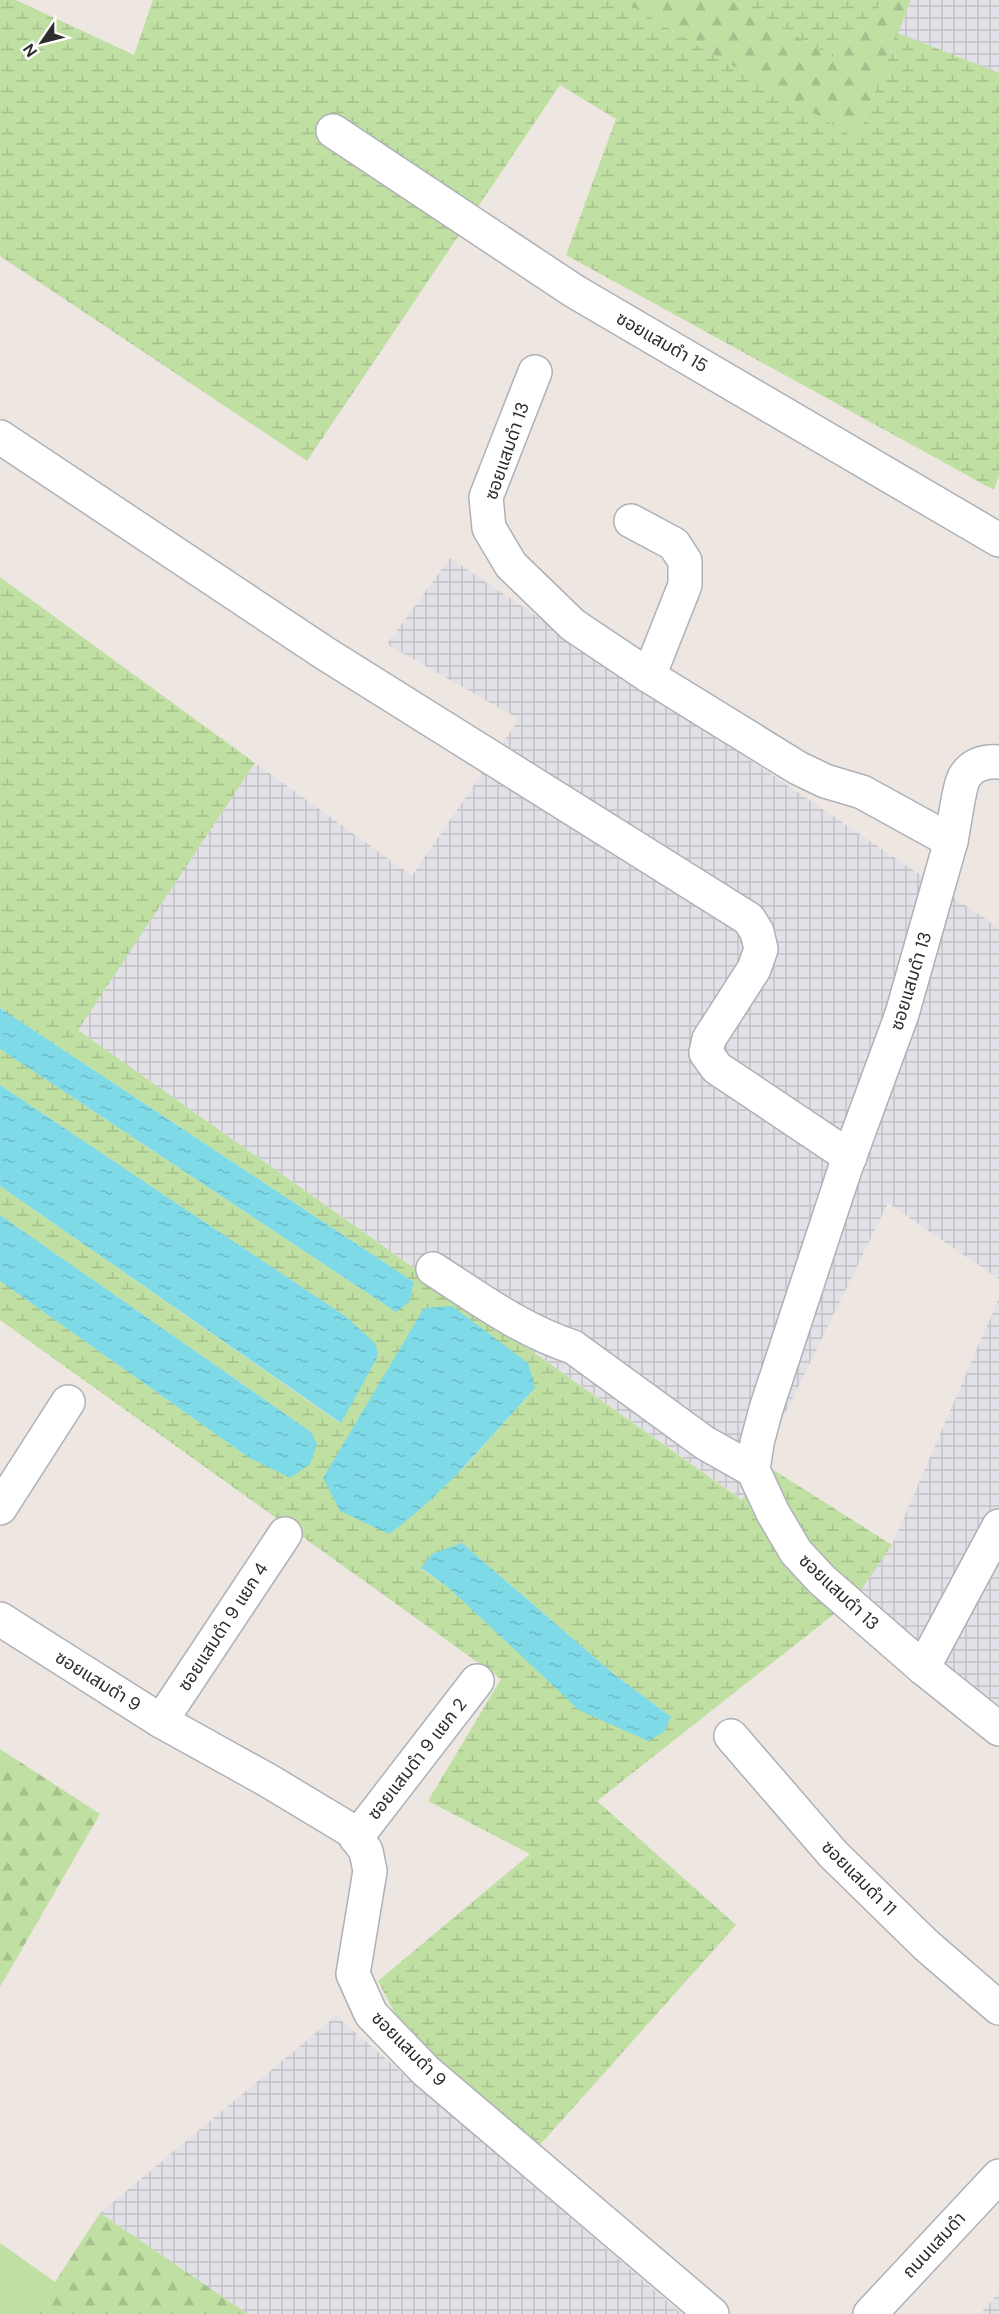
<svg xmlns="http://www.w3.org/2000/svg" width="999" height="2314" viewBox="0 0 999 2314" font-family="'DM Sans','Noto Sans Thai',sans-serif">
<style>
.industrial{fill:url(#industrial-grid)}
.grass{fill:#c0dfa2}
.forest{fill:url(#forest-firs)}
.wetland{fill:url(#wetland-marsh);fill-rule:evenodd}
.water{fill:url(#water-ripples)}
.lines{fill:none;stroke-linecap:round;stroke-linejoin:round}
.minor-casing{stroke:#adb1b8;stroke-width:36}
.minor{stroke:#fff;stroke-width:33}
.labels{text-anchor:middle;stroke-width:6;stroke-linejoin:round;paint-order:stroke}
.street-label{font-size:18px;fill:#2d2d2d;stroke:#fff}
</style>
<defs>
<pattern id="industrial-grid" width="8" height="8" patternUnits="userSpaceOnUse" patternTransform="scale(1.5)"><rect width="8" height="8" fill="#e1e1e7"/><path d="M0 4h8M4 0v8" fill="none" stroke="#c1c1c6"/></pattern>
<pattern id="forest-firs" width="22" height="20" patternUnits="userSpaceOnUse" patternTransform="scale(1.5)"><rect width="22" height="20" fill="#c0dfa2"/><path d="M5 1l3.5 6h-7zM16 11l3.5 6h-7z" fill="#a5c08c"/></pattern>
<pattern id="wetland-marsh" width="20" height="14" patternUnits="userSpaceOnUse" patternTransform="scale(1.5)"><rect width="20" height="14" fill="#c0dfa2"/><path d="M1 5h8M5 5V1M11 12h8M15 12V8" fill="none" stroke="#a5c08c"/></pattern>
<pattern id="water-ripples" width="26" height="14" patternUnits="userSpaceOnUse" patternTransform="scale(1.5)"><rect width="26" height="14" fill="#7ddae6"/><path d="M2 4q2-2 4 0t4 0M15 11q2-2 4 0t4 0" fill="none" stroke="#6cbbc6"/></pattern>
</defs>
<rect width="100%" height="100%" fill="#ede6e1"/>
<g class="industrial">
<polygon points="911,0 999,0 999,73 898,33"/>
<polygon points="450,558 999,928 999,1279 888,1203 743,1500 78,1030 255,763 412,876 519,719 387,644"/>
<polygon points="999,1298 999,1743 857,1596 892,1545"/>
<polygon points="336,2016 682,2314 248,2314 100,2213"/>
<polygon points="999,2293 999,2314 980,2314"/>
</g>
<polygon class="grass" points="0,2243 55,2282 24,2314 0,2314"/>
<g class="forest">
<polygon points="621,0 732,0 833,57 886,0 911,0 857,139"/>
<polygon points="0,1749 100,1814 0,1987"/>
<polygon points="100,2213 248,2314 24,2314 55,2282"/>
</g>
<g class="wetland">
<polygon points="0,0 16,0 134,55 153,0 621,0 857,139 898,33 999,73 999,475 994,490 566,255 616,119 560,85 307,461 0,256"/>
<polygon points="732,0 886,0 833,57"/>
<path d="M0,577L255,763L78,1030L742,1500L761,1462L892,1545L857,1596L597,1801L736,1925L539,2146L402,2027L378,1981L530,1854L428,1801L501,1679L0,1320V1281L248,1457L311,1432L0,1215V1186L340,1423L345,1316L0,1085V1049L396,1312L414,1282L0,1008ZM535,1388L468,1463L413,1516ZM462,1543L615,1675L671,1717L664,1732L421,1569Z"/>
</g>
<g class="water">
<polygon points="0,1008 414,1282 409,1302 396,1312 0,1049"/>
<polygon points="0,1085 345,1316 376,1344 378,1356 341,1423 0,1186"/>
<polygon points="0,1215 311,1432 317,1444 310,1464 290,1478 248,1457 0,1281"/>
<path d="M452,1306L528,1363L535,1388C489,1438 445,1494 389,1534L340,1511L323,1478L424,1308Z"/>
<polygon points="462,1543 615,1675 671,1717 664,1732 648,1741 579,1710 449,1588 421,1568 432,1554"/>
</g>
<g class="lines">
<g class="minor-casing">
<g id="minor">
<polyline points="333,131 574,291 999,540"/>
<polyline points="535,372 486,497 489,528 511,565 573,625 649,676 798,768 825,781 862,792 951,841 902,1014 845,1169 766,1409 757,1443 753,1470 773,1513 796,1552 822,1580 923,1668 999,1729"/>
<polyline points="0,437 326,654 749,919 757,932 761,949 754,969 709,1039 706,1053 717,1068 850,1157"/>
<polyline points="631,521 674,544 685,561 685,585 649,676"/>
<path d="M951,841C954,827 959,785 965,776C973,764 986,761 999,762"/>
<path d="M433,1269C478,1298 521,1330 573,1347L705,1443L753,1470"/>
<polyline points="0,1508 68,1402"/>
<polyline points="0,1619 161,1721 269,1781 352,1831 366,1851 370,1871 353,1974 371,2014 426,2071 712,2314"/>
<polyline points="923,1668 999,1526"/>
<polyline points="161,1721 285,1534"/>
<polyline points="731,1736 833,1854 926,1945 999,2008"/>
<polyline points="356,1838 477,1681"/>
<polyline points="870,2314 999,2176"/>
</g>
</g>
<use href="#minor" class="minor"/>
</g>
<g class="labels">
<g class="street-label">
<text transform="translate(662 342) rotate(30)" y="6">ซอยแสมดำ 15</text>
<text transform="translate(507 451) rotate(-71)" y="6">ซอยแสมดำ 13</text>
<text transform="translate(911 981) rotate(-73)" y="6">ซอยแสมดำ 13</text>
<text transform="translate(839 1592) rotate(43)" y="6">ซอยแสมดำ 13</text>
<text transform="translate(223 1627) rotate(-57)" y="6">ซอยแสมดำ 9 แยก 4</text>
<text transform="translate(98 1681) rotate(32)" y="6">ซอยแสมดำ 9</text>
<text transform="translate(417 1759) rotate(-52)" y="6">ซอยแสมดำ 9 แยก 2</text>
<text transform="translate(859 1878) rotate(45)" y="6">ซอยแสมดำ 11</text>
<text transform="translate(409 2049) rotate(45)" y="6">ซอยแสมดำ 9</text>
<text transform="translate(934 2245) rotate(-47)" y="6">ถนนแสมดำ</text>
</g>
</g>
<g transform="translate(42 42) rotate(235)" stroke="#ffffff" stroke-width="4.5" paint-order="stroke">
<path d="M0-4.5L10 22L0 15L-10 22Z" fill="#2d2d2d"/>
<text y="-9" font-size="16" font-weight="bold" text-anchor="middle" fill="#2d2d2d">N</text>
</g>
</svg>
